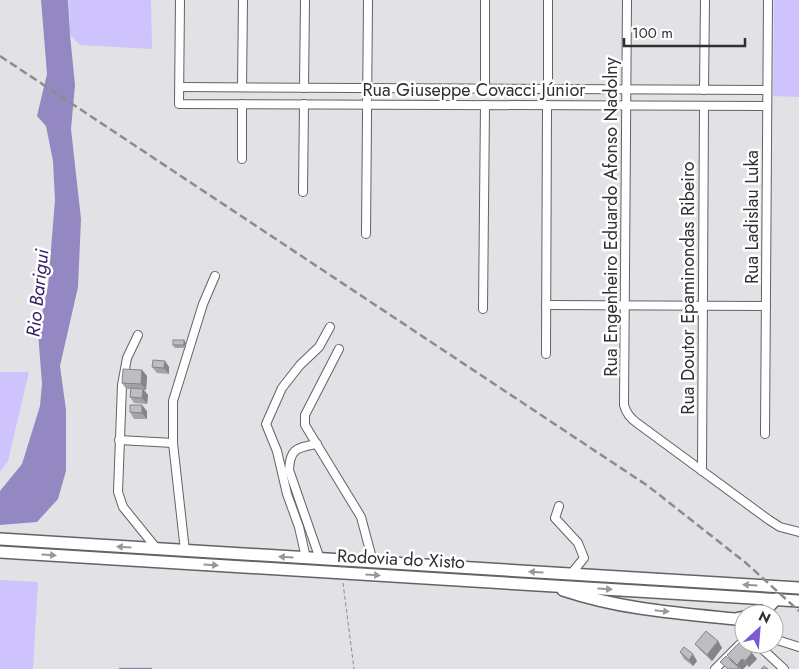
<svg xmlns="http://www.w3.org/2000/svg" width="799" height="669" viewBox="0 0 799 669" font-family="Jost,sans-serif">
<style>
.green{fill:#cec3fc}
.water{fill:#9488c3}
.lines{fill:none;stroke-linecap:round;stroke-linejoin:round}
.stream{stroke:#9488c3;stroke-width:2.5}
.minor-casing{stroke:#636366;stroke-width:10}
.highway-casing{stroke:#636366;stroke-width:14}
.path{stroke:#8e8e91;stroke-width:1;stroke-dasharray:4 2.5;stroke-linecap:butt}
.minor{stroke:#fff;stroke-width:8}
.highway{stroke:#fff;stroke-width:11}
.rail{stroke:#8c8c8f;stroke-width:2.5;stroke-dasharray:8 4;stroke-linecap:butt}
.wall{fill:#a3a3a7}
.shaded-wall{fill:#858588}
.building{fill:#bebec2;stroke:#858588}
.oneway{fill:#989898}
.labels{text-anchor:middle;stroke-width:5;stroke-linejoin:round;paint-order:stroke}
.street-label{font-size:18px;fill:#303032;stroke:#fff}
.water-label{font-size:19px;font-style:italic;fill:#351e64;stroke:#fff}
</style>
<rect width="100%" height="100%" fill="#e2e2e6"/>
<g class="green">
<polygon points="69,0 151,0 152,49 80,45 70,35"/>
<polygon points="774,0 799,0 799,97 773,96"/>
<polygon points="0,372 29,372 8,461 0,472"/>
<polygon points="0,580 38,582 33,669 0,669"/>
</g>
<polygon class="water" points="41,0 68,0 70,35 75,85 71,129 81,219 78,287 60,366 66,410 66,471 58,499 37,522 0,525 0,491 22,464 40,406 42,384 38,332 48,286 55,200 53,161 46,126 37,116 47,74"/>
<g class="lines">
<polyline class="stream" points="120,669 151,669"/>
<g class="minor-casing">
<g id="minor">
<polyline points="180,0 179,104 767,106"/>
<path d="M627,0L624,405C626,413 630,418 637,423L769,520L780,527L799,532"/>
<polyline points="180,87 767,90"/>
<polyline points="242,87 243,0"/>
<polyline points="304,88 305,0"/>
<polyline points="485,89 485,0"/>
<polyline points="548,89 548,0"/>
<polyline points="704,90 705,0"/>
<polyline points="242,159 242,104"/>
<polyline points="303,192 304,104"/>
<polyline points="366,234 368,0"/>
<polyline points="546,305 766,306"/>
<polyline points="483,309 485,105"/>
<polyline points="138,335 127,358 122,385 118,492 123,507 157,549"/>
<polyline points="339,349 305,415 305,425 361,517 373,562"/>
<polyline points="546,354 547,105"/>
<polyline points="765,434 768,0"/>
<polyline points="119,440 173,443"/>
<path d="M317,444C297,448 290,448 289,470L320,559"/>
<polyline points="702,471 704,106"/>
<polyline points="559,506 555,518 578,543 584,558 571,574"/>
<polyline points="185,551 173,443 173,401 203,304 215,276"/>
<polyline points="306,558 299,527 287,494 277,451 266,424 282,388 300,365 319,347 330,327"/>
<polyline points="774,639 799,647"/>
<polyline points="757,644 784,669"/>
<polyline points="715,669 744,640"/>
</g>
</g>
<g class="highway-casing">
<g id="highway">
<polyline points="0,539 799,588"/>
<polyline points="0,552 799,601"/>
<path d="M563,590C620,609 675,613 735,619L744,617"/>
<polyline points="756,614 764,612 776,599"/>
</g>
</g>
<polyline class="path" points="343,583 354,669"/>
<use href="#minor" class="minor"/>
<use href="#highway" class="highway"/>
<polyline class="rail" points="0,56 648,486 746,563 799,611"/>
</g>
<g class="wall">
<polygon points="186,343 186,348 175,348 173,345"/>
<polygon points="165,361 169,367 169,374 157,373 152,367"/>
<polygon points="142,370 147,376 146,390 144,390 148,395 147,404 134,403 130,397 131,389 126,389 122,383"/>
<polygon points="147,411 147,419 134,419 130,412"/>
<polygon points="718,641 722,648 712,661 700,650 695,644"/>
<polygon points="680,652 697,661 693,666 684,659"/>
<polygon points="752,653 757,659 749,667 747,665 743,669 740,669 732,662 727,655"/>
</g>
<g class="shaded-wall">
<polygon points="184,340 186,343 186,348 184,345"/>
<polygon points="165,361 169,367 169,374 164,368"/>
<polygon points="142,370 147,376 146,390 141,384"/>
<polygon points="143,389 148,395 147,404 142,398"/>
<polygon points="142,405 147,411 147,419 142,413"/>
<polygon points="718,641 722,648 712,661 707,655"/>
<polygon points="752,653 757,659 749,667 745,661"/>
<polygon points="693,654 697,661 693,666 689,660"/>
<polygon points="742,659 747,665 743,669 741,669 737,665"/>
</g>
<g class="building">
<rect x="173" y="340" width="11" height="5"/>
<polygon points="153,360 165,361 164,368 152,367"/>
<polygon points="123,369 142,370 141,384 122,383"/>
<polygon points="131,388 143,389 142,398 130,397"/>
<polygon points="130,405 142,405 142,413 130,412"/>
<polygon points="706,631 718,641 707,655 695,644"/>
<polygon points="740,642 752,653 745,661 742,659 737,665 727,655"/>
<polygon points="684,647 693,654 689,660 680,652"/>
<polygon points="726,656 739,668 738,669 728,669 720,662"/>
<polygon points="764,666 768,669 761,669"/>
</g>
<defs><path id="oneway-solid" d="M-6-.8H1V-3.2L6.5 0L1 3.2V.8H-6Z" transform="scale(1.25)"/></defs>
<g class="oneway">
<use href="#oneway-solid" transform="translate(124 547) rotate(-176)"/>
<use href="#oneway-solid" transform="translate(49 555) rotate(4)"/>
<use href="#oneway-solid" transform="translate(286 557) rotate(-177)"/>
<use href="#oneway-solid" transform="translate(211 565) rotate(4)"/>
<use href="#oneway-solid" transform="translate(536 572) rotate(-177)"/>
<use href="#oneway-solid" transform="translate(373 575) rotate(3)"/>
<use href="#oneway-solid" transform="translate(750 585) rotate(-176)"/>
<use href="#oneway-solid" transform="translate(605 589) rotate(4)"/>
<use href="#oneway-solid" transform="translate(662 611) rotate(6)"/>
</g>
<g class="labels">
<g class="street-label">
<text x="474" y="96">Rua Giuseppe Covacci Júnior</text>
<text transform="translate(611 217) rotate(-90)" y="6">Rua Engenheiro Eduardo Afonso Nadolny</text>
<text transform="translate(752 217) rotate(-90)" y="6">Rua Ladislau Luka</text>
<text transform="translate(688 288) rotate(-90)" y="6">Rua Doutor Epaminondas Ribeiro</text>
<text transform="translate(401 559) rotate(3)" y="6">Rodovia do Xisto</text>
</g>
<g class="water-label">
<text transform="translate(37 293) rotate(-84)" y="7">Rio Barigui</text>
</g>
</g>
<g transform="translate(759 629) rotate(26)"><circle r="24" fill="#ffffff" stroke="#acacad"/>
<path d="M0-4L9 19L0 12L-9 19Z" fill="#7d59d3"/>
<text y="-8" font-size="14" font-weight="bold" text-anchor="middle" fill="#303032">N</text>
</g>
<path d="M624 38v8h121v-8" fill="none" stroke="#303032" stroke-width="2.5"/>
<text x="632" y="38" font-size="15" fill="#303032" stroke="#ffffff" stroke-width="4" paint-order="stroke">100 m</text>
</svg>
